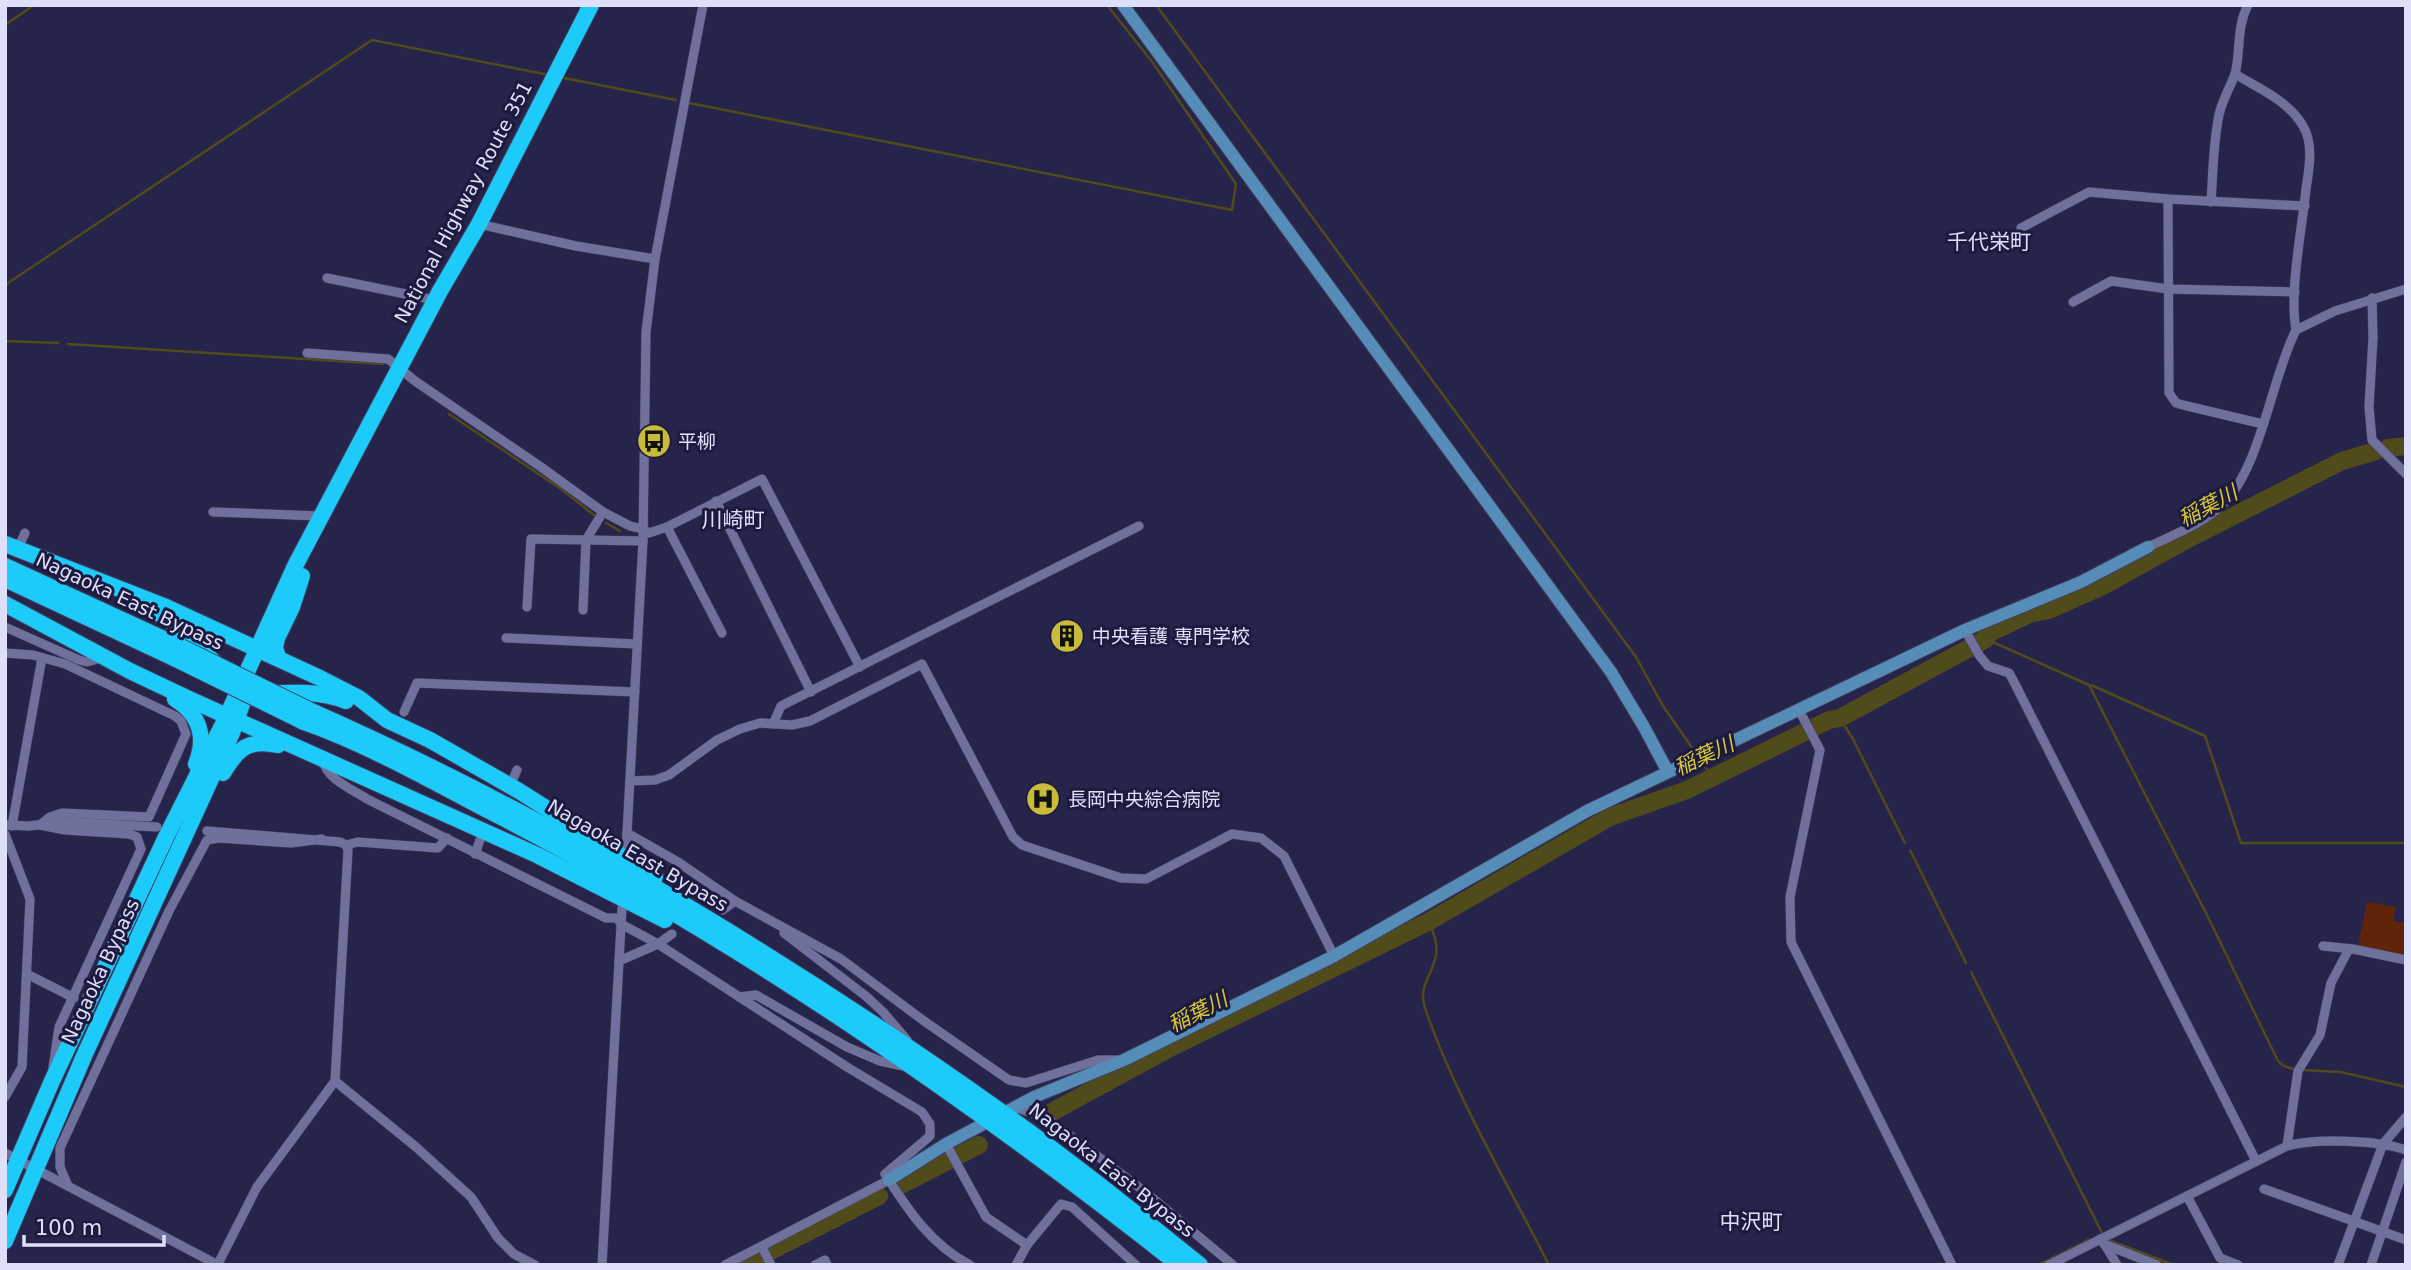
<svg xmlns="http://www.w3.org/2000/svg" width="2411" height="1270" viewBox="0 0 2411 1270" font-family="'DejaVu Sans','Noto Sans JP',sans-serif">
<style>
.green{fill:#602508}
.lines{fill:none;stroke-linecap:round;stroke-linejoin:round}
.stream{stroke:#504b1b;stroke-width:2.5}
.river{stroke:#504b1b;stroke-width:18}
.street-casing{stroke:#413f5f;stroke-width:10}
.secondary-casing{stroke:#413f5f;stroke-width:14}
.highway-casing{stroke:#413f5f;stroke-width:18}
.street{stroke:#6f719c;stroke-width:9}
.secondary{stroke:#568cb8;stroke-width:12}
.highway{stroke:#1ccbf9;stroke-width:16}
.highway-bridge-casing{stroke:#413f5f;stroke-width:18;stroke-linecap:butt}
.highway-bridge{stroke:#1ccbf9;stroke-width:16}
.labels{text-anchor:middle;stroke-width:6;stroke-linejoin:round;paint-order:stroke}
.street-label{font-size:19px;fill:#dee0f9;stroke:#1d1a3f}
.poi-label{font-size:19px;fill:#dee0f9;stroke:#1d1a3f;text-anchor:start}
.neighbourhood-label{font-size:21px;fill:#dee0f9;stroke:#1d1a3f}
.water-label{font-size:21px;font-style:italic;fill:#d9c934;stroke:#1d1a3f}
</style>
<rect width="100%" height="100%" fill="#26244a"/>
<polygon class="green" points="2367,902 2396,907 2393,921 2406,923 2406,956 2358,946"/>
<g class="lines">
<g class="stream">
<polyline points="1156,5 1636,657 1663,706 1697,755"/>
<polyline points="5,25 34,5"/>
<polyline points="559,77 676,100"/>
<polyline points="689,103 1232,210 1236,184 1153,63 1107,5"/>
<polyline points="5,285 372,40 549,75"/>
<polyline points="5,341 58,343"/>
<polyline points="68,344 383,364"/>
<polyline points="449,414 561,489 594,515"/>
<polyline points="606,523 620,531"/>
<polyline points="1986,639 2089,685 2208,917 2278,1061 2284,1066 2296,1070"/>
<polyline points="2091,685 2205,736 2241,843 2406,843"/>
<polyline points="1840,718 1853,739 1905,843"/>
<polyline points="1701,761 1713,778"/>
<polyline points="1910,850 1966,963"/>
<path d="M1428,922C1453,965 1414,976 1425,1008C1456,1098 1506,1180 1549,1265"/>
<polyline points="1971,972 2102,1233"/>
<polyline points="2302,1070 2341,1072 2406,1087"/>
<polyline points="2111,1241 2174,1265"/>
<polyline points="2038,1265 2090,1239"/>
</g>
<g class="river">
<polyline points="2388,448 2406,446"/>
<polyline points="1052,1112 1168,1049 1428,922 1610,817 1687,790 1829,720 1840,718 1986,639 1987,634 2029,614 2049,610 2105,585 2188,539 2342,461 2376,451"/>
<polyline points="903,1184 979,1145"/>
<polyline points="743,1265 879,1196"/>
</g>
<g class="street-casing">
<g id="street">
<path d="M2235,74C2258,88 2289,101 2303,126C2314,144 2309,169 2306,189C2302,229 2289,292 2296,330"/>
<polyline points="2168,199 2169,393 2176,403 2183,405 2263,424"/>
<path d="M2211,202C2213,174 2213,143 2219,115C2222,100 2230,88 2235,74C2241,51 2236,28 2248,5"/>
<polyline points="479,224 576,246 655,259"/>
<polyline points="2021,228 2089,192 2168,199 2305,206"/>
<polyline points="327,278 435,300"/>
<polyline points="2372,298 2373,338 2369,407 2372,440 2406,474"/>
<polyline points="2073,302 2111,281 2168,289 2295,292"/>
<polyline points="307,353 388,359 415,381 541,467 603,512 630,526 643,529 649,533 667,527 762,479 860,667"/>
<polyline points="716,501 811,692"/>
<polyline points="213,512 320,516"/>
<polyline points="667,527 722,633"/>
<polyline points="19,546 25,533"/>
<path d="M2148,547C2173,535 2203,524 2223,504C2261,467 2271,379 2296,330L2335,311L2406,289"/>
<polyline points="527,607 531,539 643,541"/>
<polyline points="583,610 586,540 603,512"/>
<polyline points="5,627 79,660 87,662 104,657"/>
<polyline points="1965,630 1979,655 1988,666 2009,673 2013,680 2256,1161"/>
<polyline points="506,638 637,644"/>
<polyline points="5,653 33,655 65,664 175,716 181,721 186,734 149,817 62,813 50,817 40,825"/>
<polyline points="1799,710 1820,750 1790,897 1791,942 1952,1265"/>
<polyline points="404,712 417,683 635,692"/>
<polyline points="773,724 781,706 1139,526"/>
<path d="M323,760C326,779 352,789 367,799L606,918H617L621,924L658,944L847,1067L922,1112L930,1124V1136L885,1174C908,1210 931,1245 970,1265"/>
<polyline points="513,779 517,770"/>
<polyline points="630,781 655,780 669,775 717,740 740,729 760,723 792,725 810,721 922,664 1013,837 1022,845 1121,878 1146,879 1232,834 1261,838 1284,856 1334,956"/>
<polyline points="5,825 28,826 65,822 157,827"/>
<polyline points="40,825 65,830 129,834 137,837 141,849 59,1027 53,1068"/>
<polyline points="12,826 42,658"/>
<polyline points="207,831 340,842 346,845 358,842 438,848 447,838"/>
<polyline points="627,833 678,862 735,901 841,959 924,1021 1009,1080 1026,1083 1098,1060 1118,1060"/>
<polyline points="5,834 30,899 22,1067 5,1097"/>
<polyline points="626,851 643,541 646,332 655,259 703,5"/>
<polyline points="475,854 480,840"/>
<polyline points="723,910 735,901"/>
<polyline points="784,933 867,997 883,1012 907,1040"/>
<polyline points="2323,946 2353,949 2406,960"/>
<polyline points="619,961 658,944 672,934"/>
<polyline points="27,974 74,998"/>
<polyline points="739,997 756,995 847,1047 880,1061 903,1066"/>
<polyline points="335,1081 416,1147 471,1197 498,1238 514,1254 535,1265"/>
<polyline points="1015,1107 1048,1119 1144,1191 1233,1265"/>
<polyline points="946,1144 986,1217 1027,1245"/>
<polyline points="2287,1146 2298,1071 2320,1035 2331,983 2349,949"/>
<polyline points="5,1153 218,1265"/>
<polyline points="68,1186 60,1167 60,1148 169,911 207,840 219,838 291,843 322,839"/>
<polyline points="2264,1189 2406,1240"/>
<polyline points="2187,1196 2220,1258 2238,1265"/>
<polyline points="2100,1239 2104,1244 2157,1265"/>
<polyline points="2105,1245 2117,1265"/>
<polyline points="762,1247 771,1265"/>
<polyline points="219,1265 220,1260 257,1187 335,1081 348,850 346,845"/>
<polyline points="602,1265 622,908"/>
<polyline points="725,1265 889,1180"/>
<polyline points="815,1265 825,1260 827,1265"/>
<polyline points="1016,1265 1027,1245 1061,1204 1072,1207 1136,1265"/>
<path d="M2049,1265L2287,1146C2316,1138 2377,1140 2406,1150"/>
<polyline points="2338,1265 2383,1144 2406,1117"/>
<polyline points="2371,1265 2406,1162"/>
</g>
</g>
<g class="secondary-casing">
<g id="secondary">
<polyline points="1123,5 1611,672 1644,727 1668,772"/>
<polyline points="889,1180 946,1144 1034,1097 1124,1060 1334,956 1587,811 1965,630 2081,582 2148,547"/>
</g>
</g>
<g class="highway-casing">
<g id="highway">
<polyline points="5,544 166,607 320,678 359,698 387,720 430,740 519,791 655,877"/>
<polyline points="5,566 181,647"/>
<polyline points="5,579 176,659"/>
<polyline points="5,604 130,671 189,699 537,855 665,920"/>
<polyline points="154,610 176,625 216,664"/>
<polyline points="278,657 275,648 277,638 292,607 302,576"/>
<path d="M268,694C295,692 321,691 346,701"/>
<path d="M175,699C199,714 207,737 196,764"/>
<path d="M309,710C554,818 785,958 1003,1113C1071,1161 1135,1213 1200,1265"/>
<path d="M304,722C372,746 435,783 499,816C741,941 966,1097 1179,1265"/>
<path d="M223,773C238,748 248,739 278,745"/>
<polyline points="5,1190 52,1081 166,837 227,716 295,566 440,291 479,224 591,5"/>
<polyline points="5,1241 84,1056 232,733 242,704"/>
</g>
</g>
<use href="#street" class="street"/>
<use href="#secondary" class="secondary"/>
<use href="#highway" class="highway"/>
<g class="highway-bridge-casing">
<g id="highway-bridge">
<polyline points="181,647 309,710"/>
<polyline points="176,659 304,722"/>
</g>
</g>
<use href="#highway-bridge" class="highway-bridge"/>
</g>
<defs>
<g id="bus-disc" transform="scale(1.75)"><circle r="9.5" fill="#c9bb3a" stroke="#1d1a3f"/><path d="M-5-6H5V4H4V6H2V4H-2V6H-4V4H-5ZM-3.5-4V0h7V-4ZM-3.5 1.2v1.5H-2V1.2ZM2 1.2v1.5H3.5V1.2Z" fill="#111"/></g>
<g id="building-disc" transform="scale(1.75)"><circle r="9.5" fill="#c9bb3a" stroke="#1d1a3f"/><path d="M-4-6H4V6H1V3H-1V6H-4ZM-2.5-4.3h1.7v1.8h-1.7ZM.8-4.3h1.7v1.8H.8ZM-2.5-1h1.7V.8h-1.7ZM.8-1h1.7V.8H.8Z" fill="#111"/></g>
<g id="hospital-disc" transform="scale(1.75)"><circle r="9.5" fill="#c9bb3a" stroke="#1d1a3f"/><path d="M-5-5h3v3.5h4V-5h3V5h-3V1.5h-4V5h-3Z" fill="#111"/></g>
</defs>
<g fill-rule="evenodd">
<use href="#bus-disc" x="654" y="441"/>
<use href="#building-disc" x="1067" y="636"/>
<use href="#hospital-disc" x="1043" y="799"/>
</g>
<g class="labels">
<g class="street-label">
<text transform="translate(463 202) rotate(-62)" y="7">National Highway Route 351</text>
<text transform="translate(130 601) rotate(25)" y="7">Nagaoka East Bypass</text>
<text transform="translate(638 855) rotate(30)" y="7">Nagaoka East Bypass</text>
<text transform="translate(100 971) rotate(-65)" y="7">Nagaoka Bypass</text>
<text transform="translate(1112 1170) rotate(38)" y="7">Nagaoka East Bypass</text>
</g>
<g class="poi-label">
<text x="678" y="448">平柳</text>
<text x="1092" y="643">中央看護 専門学校</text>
<text x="1068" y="806">長岡中央綜合病院</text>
</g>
<g class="neighbourhood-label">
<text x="1989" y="249">千代栄町</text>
<text x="733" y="527">川崎町</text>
<text x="1751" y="1229">中沢町</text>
</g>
<g class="water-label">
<text transform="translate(2208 506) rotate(-28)" y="7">稲葉川</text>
<text transform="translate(1704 756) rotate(-25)" y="7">稲葉川</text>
<text transform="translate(1198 1012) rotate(-27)" y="7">稲葉川</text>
</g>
</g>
<rect width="2411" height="1270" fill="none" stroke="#dee0f9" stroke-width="14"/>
<path d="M24 1235v10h140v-10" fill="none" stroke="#dee0f9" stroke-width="3.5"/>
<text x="35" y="1235" font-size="21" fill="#dee0f9" stroke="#1d1a3f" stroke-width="5" paint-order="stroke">100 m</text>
</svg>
